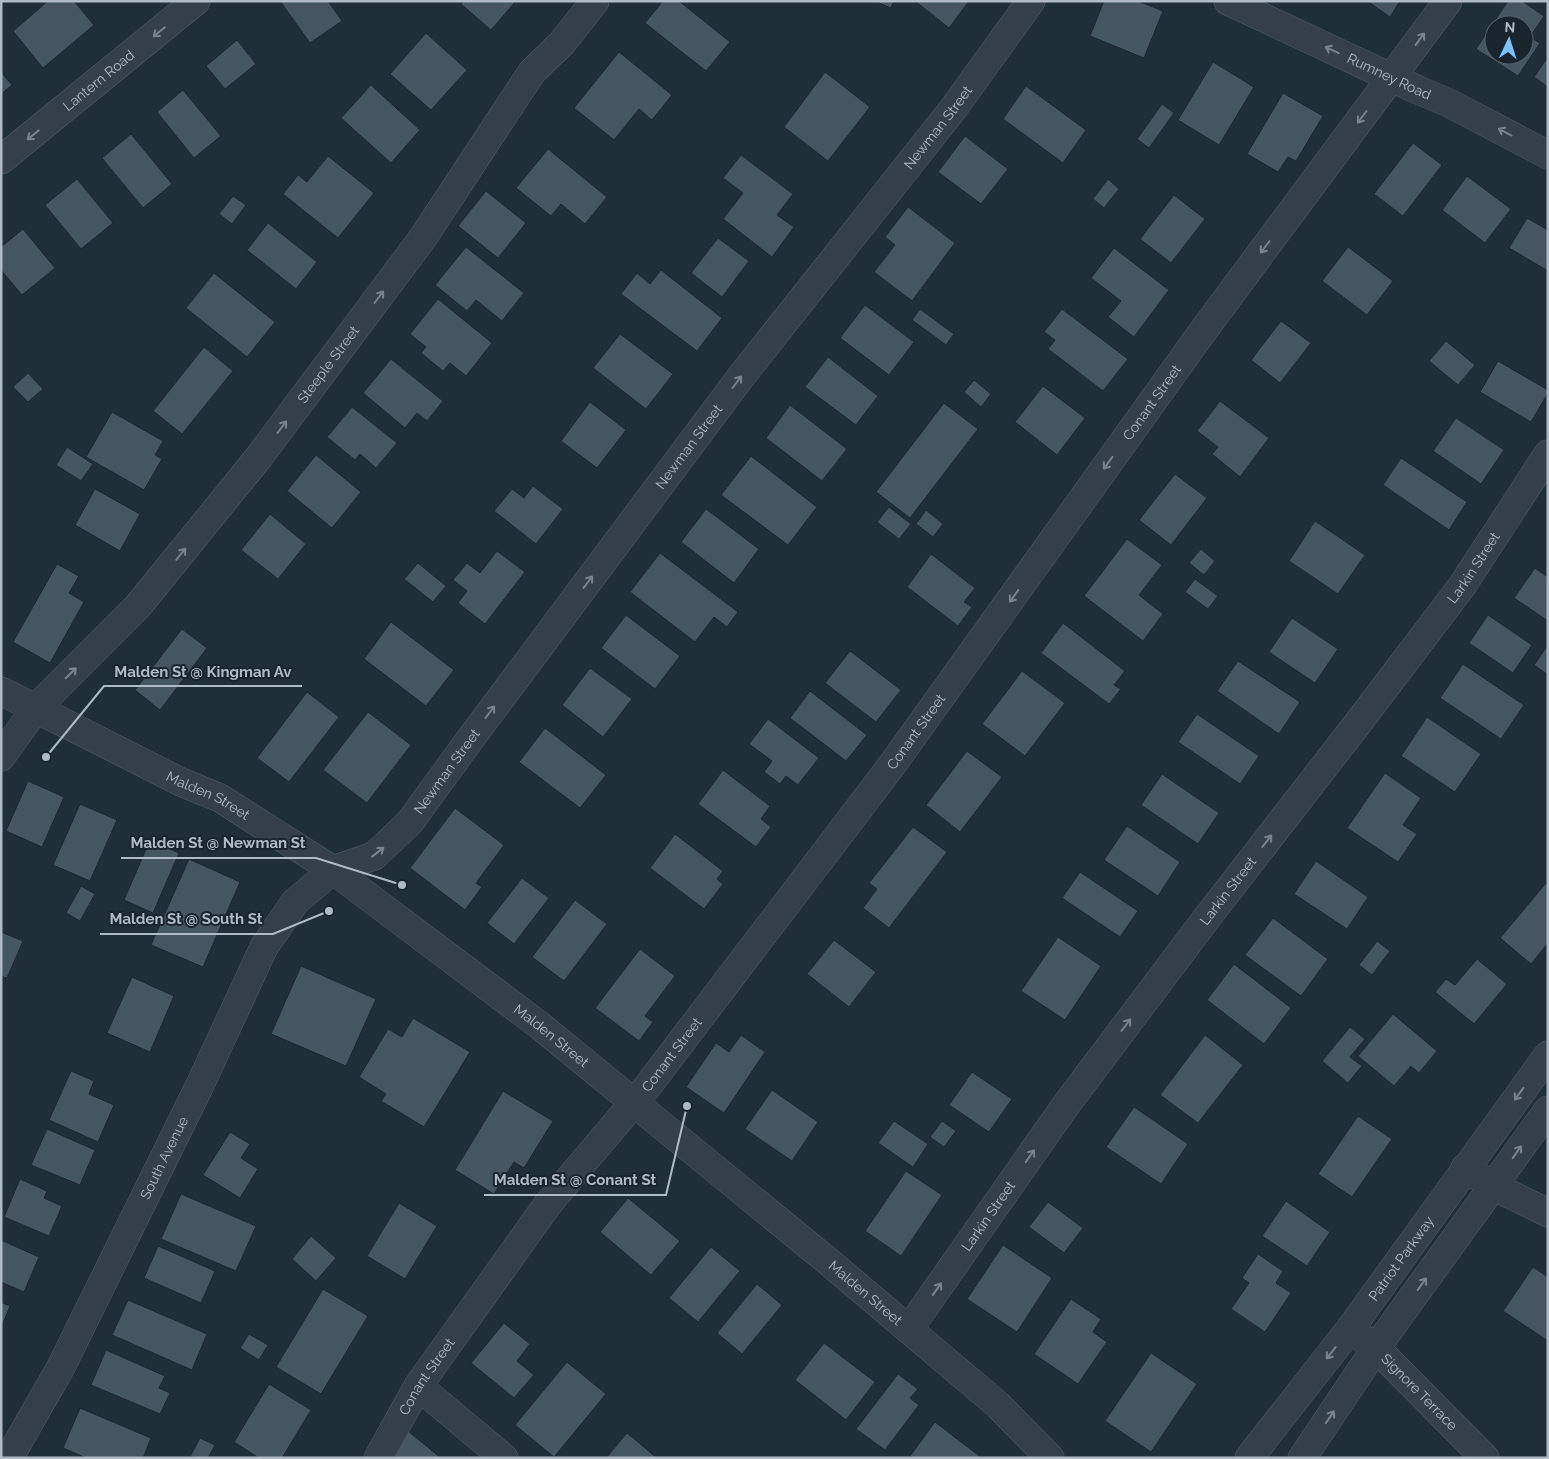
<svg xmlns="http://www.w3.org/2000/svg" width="1549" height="1459" viewBox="0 0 1549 1459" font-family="Raleway,sans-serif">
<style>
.building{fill:#455663;stroke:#1b2730;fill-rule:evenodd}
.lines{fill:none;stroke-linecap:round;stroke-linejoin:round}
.minor-casing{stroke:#515e67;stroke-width:29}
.tertiary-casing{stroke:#515e67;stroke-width:29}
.minor{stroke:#33404a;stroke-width:28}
.tertiary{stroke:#33404a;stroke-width:28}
.oneway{stroke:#77848e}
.labels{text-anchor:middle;stroke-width:4;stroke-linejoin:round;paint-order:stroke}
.street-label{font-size:14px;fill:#aebbc6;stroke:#19252e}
.leader{fill:none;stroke:#aebbc6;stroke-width:2}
.callout-dot{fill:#aebbc6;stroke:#19252e;stroke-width:2}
.callout-label{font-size:15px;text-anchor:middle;font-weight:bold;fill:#aebbc6;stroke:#19252e;stroke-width:4;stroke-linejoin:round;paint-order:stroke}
</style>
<rect width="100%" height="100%" fill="#1f2f39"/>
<g class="building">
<polygon points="48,1 74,1 94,25 43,68 13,31"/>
<polygon points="280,1 328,1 342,21 310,43"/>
<polygon points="464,1 516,1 491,30 461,4"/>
<polygon points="663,1 679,1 730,42 706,71 645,23"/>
<polygon points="874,1 894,1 891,8"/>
<polygon points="915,1 969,1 949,28"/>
<polygon points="1104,1 1138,1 1163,11 1144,58 1090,36"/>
<polygon points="1367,1 1400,1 1390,17"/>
<path d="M1508,1H1522L1544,16L1530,37L1540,43L1518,76L1476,49ZM1494,25H1524V55H1494Z"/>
<polygon points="426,33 467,70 431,110 390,74"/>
<polygon points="237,40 256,64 225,89 206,66"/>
<polygon points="619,52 672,95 652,120 639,109 614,140 574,108"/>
<polygon points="1548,57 1548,87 1534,77"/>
<polygon points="1213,62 1254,87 1219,145 1178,120"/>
<polygon points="1,72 12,85 1,94"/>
<polygon points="825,72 870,107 828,161 784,127"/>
<polygon points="371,85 420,130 391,163 341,118"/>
<polygon points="1026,86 1086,130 1063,163 1003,119"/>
<polygon points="183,90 221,136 194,158 157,112"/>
<polygon points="1283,93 1323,116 1296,161 1288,157 1278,172 1247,154"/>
<polygon points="1162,104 1174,113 1149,148 1137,139"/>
<polygon points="131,134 172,184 143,208 102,158"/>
<polygon points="965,136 1008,169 981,204 938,172"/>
<polygon points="1413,143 1442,165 1403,216 1374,194"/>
<polygon points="548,149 607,197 585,224 561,204 551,216 516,188"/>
<polygon points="741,155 793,194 777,215 794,227 772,257 723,219 743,193 723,178"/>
<polygon points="328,156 374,193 338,238 283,194 298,175 307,182"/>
<polygon points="1467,176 1511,209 1485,243 1442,210"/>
<polygon points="77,179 113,223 81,249 45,205"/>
<polygon points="1108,179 1119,189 1104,208 1093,199"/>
<polygon points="486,191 526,223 498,258 458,226"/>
<polygon points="1174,195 1205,219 1171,263 1140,239"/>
<polygon points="233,196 246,205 232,224 219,214"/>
<polygon points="908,207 955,243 912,301 874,272 895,245 885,237"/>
<polygon points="1527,218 1548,230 1548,271 1509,248"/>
<polygon points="268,223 317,262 296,289 247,250"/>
<polygon points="23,229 55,268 22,295 1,270 1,247"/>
<polygon points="718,238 749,261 722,297 691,273"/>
<polygon points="466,247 524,293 502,321 476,300 467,311 435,285"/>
<polygon points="1348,247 1393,281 1367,315 1322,281"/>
<polygon points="1114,248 1169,290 1134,337 1108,317 1121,301 1091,278"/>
<polygon points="661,270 722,318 697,351 621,294 637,273 650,284"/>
<polygon points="214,273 275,322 247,357 186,308"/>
<polygon points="438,299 492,343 466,376 450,363 443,371 421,353 426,347 410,334"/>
<polygon points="865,305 914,342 889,375 840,338"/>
<polygon points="920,309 954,334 946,345 912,320"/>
<polygon points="1062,309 1128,359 1103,391 1048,349 1055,340 1044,332"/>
<polygon points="1281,321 1311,343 1280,383 1251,360"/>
<polygon points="620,334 673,374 646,409 593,368"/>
<polygon points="1446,341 1475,365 1458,385 1429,361"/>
<polygon points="204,347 233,371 182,434 153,411"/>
<polygon points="828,357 878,396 856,425 805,387"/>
<polygon points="391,359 443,401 427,421 417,413 405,428 363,393"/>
<polygon points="1498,361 1548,390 1548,393 1531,422 1480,392"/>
<polygon points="28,373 43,389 28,402 13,387"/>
<polygon points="974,380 991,394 981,407 964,392"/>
<polygon points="1043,386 1085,418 1057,455 1015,422"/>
<polygon points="1220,401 1269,438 1240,477 1212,454 1218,447 1197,431"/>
<polygon points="590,402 626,430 597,468 561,441"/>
<polygon points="944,403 978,429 910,518 876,492"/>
<polygon points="790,405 847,449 822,481 766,438"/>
<polygon points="352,407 397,443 376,468 360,454 355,460 327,437"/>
<polygon points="112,412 163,441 155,455 162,459 144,490 86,457"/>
<polygon points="1456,418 1504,450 1481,484 1433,451"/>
<polygon points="67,447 93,464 81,481 56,465"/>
<polygon points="316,455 361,492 332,528 287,491"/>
<polygon points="751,456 817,507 788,545 721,495"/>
<polygon points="1401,458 1467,502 1449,530 1383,485"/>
<polygon points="1175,474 1207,498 1171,545 1139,520"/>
<polygon points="533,486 563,509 536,544 494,511 512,489 524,498"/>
<polygon points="95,489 140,514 120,551 75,525"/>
<polygon points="889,507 911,524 899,539 877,522"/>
<polygon points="706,509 759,549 734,583 681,542"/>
<polygon points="926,510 943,524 933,537 916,524"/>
<polygon points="270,514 306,544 278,579 241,550"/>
<polygon points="1315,521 1365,555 1338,594 1289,561"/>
<polygon points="1127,539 1162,565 1139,595 1163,614 1143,641 1084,596"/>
<polygon points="1201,549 1215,561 1204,575 1189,563"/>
<polygon points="497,551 525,572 485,624 458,603 467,591 453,580 467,563 480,573"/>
<polygon points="660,553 738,612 727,627 714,617 695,642 630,592"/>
<polygon points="931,554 975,588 964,602 972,607 958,626 907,587"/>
<polygon points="418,563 446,586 433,602 404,579"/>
<polygon points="57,564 79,576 69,593 84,602 50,663 13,642"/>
<polygon points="1535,568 1548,577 1548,621 1514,598"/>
<polygon points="1195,579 1218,596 1208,609 1185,592"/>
<polygon points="626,615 680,656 655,689 601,648"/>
<polygon points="1488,615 1532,645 1513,673 1469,643"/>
<polygon points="1292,618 1338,649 1315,683 1269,652"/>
<polygon points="391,622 454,670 426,706 364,659"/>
<polygon points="1063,623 1125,671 1114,685 1121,689 1109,704 1041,653"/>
<polygon points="182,629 207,648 160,710 135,690"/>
<polygon points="1548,645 1548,675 1534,665"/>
<polygon points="850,651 901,690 876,722 825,683"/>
<polygon points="1238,661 1300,702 1279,734 1217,691"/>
<polygon points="1463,664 1524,705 1501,739 1440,698"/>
<polygon points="590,668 632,699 603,737 562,705"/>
<polygon points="1022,671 1065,703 1025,756 982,724"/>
<polygon points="810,691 867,735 846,761 790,718"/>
<polygon points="307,692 339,717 289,782 257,758"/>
<polygon points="368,712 411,745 367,803 323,770"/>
<polygon points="1197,714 1259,756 1240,784 1178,742"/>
<polygon points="1427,717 1481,754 1455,792 1401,756"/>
<polygon points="768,719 819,758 798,785 786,776 780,784 764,772 772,761 749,744"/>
<polygon points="545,728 606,775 580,808 519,762"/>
<polygon points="967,751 1002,777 960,832 926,805"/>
<polygon points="723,770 770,806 761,819 771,827 756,847 698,804"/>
<polygon points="1385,773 1421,798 1403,825 1417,834 1398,862 1347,828"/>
<polygon points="1162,774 1219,813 1198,844 1141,805"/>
<polygon points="28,781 64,797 42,847 6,831"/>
<polygon points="80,804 117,820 90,881 53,865"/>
<polygon points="455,808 504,845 476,883 482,887 465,910 410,868"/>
<polygon points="1127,826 1180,862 1158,896 1104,860"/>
<polygon points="913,827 947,852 889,928 863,908 877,889 869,883"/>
<polygon points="675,834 723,871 717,879 723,884 704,909 650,868"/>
<polygon points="150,840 179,853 153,913 124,900"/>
<polygon points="189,859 240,882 203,967 151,945"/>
<polygon points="1316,861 1368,897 1347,929 1294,894"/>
<polygon points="1080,872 1138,911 1120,937 1062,898"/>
<polygon points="522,878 549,898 514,944 487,923"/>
<polygon points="1546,883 1548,884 1548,943 1531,964 1500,938"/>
<polygon points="81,886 95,894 80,921 66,913"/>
<polygon points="575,900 607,924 564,981 532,957"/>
<polygon points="1273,918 1328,959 1301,996 1245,955"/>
<polygon points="1,932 23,941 7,978 1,976"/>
<polygon points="1058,937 1101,966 1065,1020 1021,991"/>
<polygon points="834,940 876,972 849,1007 807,974"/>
<polygon points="1377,941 1390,951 1372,975 1359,965"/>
<polygon points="640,949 675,976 645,1016 653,1022 639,1041 595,1008"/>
<polygon points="1477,959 1507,984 1474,1024 1435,992 1446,979 1455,985"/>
<polygon points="1234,964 1291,1008 1264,1044 1207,1000"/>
<polygon points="301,966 376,999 346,1066 271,1034"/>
<polygon points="132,977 174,996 150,1052 107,1033"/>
<polygon points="1393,1014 1437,1051 1419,1073 1411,1066 1394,1086 1358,1056"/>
<polygon points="413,1018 470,1052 424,1127 381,1101 386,1094 359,1077 388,1029 402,1037"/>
<polygon points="1350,1027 1365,1039 1350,1057 1362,1066 1348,1083 1322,1061"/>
<polygon points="741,1035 765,1052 724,1113 686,1087 716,1043 729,1052"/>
<polygon points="1205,1035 1243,1065 1198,1123 1160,1095"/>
<polygon points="71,1071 94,1081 89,1094 114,1105 98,1142 49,1120"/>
<polygon points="972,1072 1012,1099 989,1132 949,1105"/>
<polygon points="772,1090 818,1122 792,1161 745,1129"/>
<polygon points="503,1091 553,1121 524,1168 514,1162 494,1194 455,1170"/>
<polygon points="1134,1107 1188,1144 1161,1184 1106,1147"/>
<polygon points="1358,1116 1392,1139 1352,1197 1318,1174"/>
<polygon points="894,1121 928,1144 913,1167 878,1143"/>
<polygon points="942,1121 956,1131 944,1147 930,1137"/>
<polygon points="47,1129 95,1150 80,1185 31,1165"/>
<polygon points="230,1132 250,1144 241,1158 258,1169 240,1198 203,1175"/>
<polygon points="906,1171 942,1195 901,1256 865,1231"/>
<polygon points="20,1179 47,1191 44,1198 62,1206 49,1236 4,1217"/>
<polygon points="181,1194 256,1226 236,1271 161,1239"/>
<polygon points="628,1198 680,1241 651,1275 600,1232"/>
<polygon points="1286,1201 1330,1232 1307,1266 1262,1236"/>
<polygon points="1048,1202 1083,1228 1064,1253 1029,1227"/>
<polygon points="399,1203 437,1226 405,1279 367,1256"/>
<polygon points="311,1236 336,1258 316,1281 292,1259"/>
<polygon points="1,1240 39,1257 24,1292 1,1282"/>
<polygon points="1003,1245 1052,1278 1017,1332 967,1299"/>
<polygon points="158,1246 215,1271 201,1303 144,1278"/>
<polygon points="711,1247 740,1271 698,1322 669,1298"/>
<polygon points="1258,1254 1283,1271 1276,1283 1291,1293 1265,1332 1231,1309 1249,1283 1242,1278"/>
<polygon points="1533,1267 1548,1277 1548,1341 1503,1311"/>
<polygon points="757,1284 782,1305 742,1354 717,1333"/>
<polygon points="323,1289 368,1316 321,1394 276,1367"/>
<polygon points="1071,1299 1101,1319 1093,1332 1107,1342 1078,1384 1034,1354"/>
<polygon points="128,1300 207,1334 192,1370 112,1335"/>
<polygon points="1,1302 10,1306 1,1328"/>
<polygon points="504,1323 530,1344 517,1361 534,1375 514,1398 471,1363"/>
<polygon points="249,1334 268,1345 259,1360 240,1348"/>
<polygon points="824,1343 875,1382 846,1420 795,1380"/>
<polygon points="106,1350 165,1376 159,1388 170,1393 160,1414 91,1385"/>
<polygon points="1151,1353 1197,1384 1151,1452 1105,1421"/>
<polygon points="567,1362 606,1394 554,1457 515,1425"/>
<polygon points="898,1374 918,1389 910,1398 919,1405 885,1450 856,1429"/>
<polygon points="269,1384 311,1410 282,1458 259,1458 234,1442"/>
<polygon points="80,1408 151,1438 143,1458 86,1458 63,1448"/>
<polygon points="935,1422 982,1458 913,1458 910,1456"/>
<polygon points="408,1431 441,1458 391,1458"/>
<polygon points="627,1433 657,1458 606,1458"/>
<polygon points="200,1438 215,1445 208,1458 190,1457"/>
</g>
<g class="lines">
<g class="minor-casing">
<g id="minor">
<path id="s1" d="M1,160L196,1"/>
<path id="s2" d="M1,757L36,708L138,606L259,457L422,239L532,72L562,43L595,1"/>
<polyline points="1465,1168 1493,1186 1548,1213"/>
<path id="s3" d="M909,1329L1066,1105L1206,919L1358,723L1462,586L1548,454"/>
<path id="s4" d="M1350,1329L1376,1348L1485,1458"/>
<polyline points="418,1386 504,1458"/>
<path id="s5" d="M9,1458L61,1367L199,1087L264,947L295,902L333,870L374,856L410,822L471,738L740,378L953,109L1031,1"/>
<path id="s6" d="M378,1458L418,1386L548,1204L647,1087L892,765L1203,331L1448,1"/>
</g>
</g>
<g class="tertiary-casing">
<g id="tertiary">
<path id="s7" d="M1228,1L1418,90L1449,103L1548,155"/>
<path id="s8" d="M1,691L181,782L220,798L333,870L539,1025L829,1262L998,1405L1050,1458"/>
<path id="s9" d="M1249,1458L1350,1329L1548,1055"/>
<polyline points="1302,1458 1376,1348 1548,1110"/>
</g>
</g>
<use href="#minor" class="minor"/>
<use href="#tertiary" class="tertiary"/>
</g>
<defs><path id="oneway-shaft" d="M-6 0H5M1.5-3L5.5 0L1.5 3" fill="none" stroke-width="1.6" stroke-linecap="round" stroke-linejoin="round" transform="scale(1.25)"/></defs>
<g class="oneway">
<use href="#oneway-shaft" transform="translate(159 32) rotate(141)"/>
<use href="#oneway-shaft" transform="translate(1420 39) rotate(-54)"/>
<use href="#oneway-shaft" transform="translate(1332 50) rotate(-155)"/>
<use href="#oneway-shaft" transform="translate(1362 117) rotate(127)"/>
<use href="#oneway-shaft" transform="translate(1505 132) rotate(-152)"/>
<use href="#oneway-shaft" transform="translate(33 135) rotate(141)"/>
<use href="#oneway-shaft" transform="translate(1265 247) rotate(127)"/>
<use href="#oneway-shaft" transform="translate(379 297) rotate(-53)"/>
<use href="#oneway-shaft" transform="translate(737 382) rotate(-53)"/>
<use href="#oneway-shaft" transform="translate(282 427) rotate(-53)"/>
<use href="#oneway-shaft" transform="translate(1108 463) rotate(126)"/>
<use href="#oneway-shaft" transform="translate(181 554) rotate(-51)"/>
<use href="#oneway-shaft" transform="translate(588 582) rotate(-53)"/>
<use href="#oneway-shaft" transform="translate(1014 596) rotate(126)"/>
<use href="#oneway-shaft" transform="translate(71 673) rotate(-45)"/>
<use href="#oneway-shaft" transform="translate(490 712) rotate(-53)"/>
<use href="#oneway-shaft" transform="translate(1267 841) rotate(-52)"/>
<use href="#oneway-shaft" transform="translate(378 852) rotate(-38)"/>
<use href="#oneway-shaft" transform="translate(1126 1025) rotate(-53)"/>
<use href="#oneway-shaft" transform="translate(1519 1094) rotate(126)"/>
<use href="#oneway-shaft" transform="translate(1517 1152) rotate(-55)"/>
<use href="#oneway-shaft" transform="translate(1030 1156) rotate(-55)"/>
<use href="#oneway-shaft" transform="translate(1422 1284) rotate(-54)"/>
<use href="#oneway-shaft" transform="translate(937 1289) rotate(-55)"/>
<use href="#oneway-shaft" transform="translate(1331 1353) rotate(128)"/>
<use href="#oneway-shaft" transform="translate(1330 1417) rotate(-56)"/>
</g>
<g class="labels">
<g class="street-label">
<text dy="5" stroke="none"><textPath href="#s7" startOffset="178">Rumney Road</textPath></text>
<text dy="5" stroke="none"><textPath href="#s1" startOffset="126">Lantern Road</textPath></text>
<text dy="5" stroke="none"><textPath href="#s5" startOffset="1641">Newman Street</textPath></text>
<text dy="5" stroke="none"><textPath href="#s2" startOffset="512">Steeple Street</textPath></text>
<text dy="5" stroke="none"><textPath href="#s6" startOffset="1310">Conant Street</textPath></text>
<text dy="5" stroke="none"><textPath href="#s5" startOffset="1236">Newman Street</textPath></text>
<text dy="5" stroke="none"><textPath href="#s3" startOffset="948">Larkin Street</textPath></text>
<text dy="5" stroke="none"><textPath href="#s6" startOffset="905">Conant Street</textPath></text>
<text dy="5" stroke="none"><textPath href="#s5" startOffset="831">Newman Street</textPath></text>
<text dy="5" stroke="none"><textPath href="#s8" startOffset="232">Malden Street</textPath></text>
<text dy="5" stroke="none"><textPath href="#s3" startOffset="542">Larkin Street</textPath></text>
<text dy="5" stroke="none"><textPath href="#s8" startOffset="652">Malden Street</textPath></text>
<text dy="5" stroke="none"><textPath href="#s6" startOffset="500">Conant Street</textPath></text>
<text dy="5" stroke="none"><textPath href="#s5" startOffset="338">South Avenue</textPath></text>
<text dy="5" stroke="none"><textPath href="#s3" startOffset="138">Larkin Street</textPath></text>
<text dy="5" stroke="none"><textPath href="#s9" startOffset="251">Patriot Parkway</textPath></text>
<text dy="5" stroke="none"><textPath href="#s8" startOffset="1058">Malden Street</textPath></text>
<text dy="5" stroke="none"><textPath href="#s6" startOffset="95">Conant Street</textPath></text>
<text dy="5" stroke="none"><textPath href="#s4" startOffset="94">Signore Terrace</textPath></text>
</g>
</g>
<path class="leader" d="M46 757L104 686H302M402 885L316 858H121M329 911L273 934H100M687 1106L666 1195H484"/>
<g class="callout-dot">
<circle cx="46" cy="757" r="5"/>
<circle cx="402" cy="885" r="5"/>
<circle cx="329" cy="911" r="5"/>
<circle cx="687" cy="1106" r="5"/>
</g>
<g class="callout-label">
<text x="203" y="677">Malden St @ Kingman Av</text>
<text x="218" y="848">Malden St @ Newman St</text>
<text x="186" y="924">Malden St @ South St</text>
<text x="575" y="1185">Malden St @ Conant St</text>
</g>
<rect width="1549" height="1459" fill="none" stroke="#aebbc6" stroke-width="5"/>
<g transform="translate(1509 40) rotate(4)"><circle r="24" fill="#19252e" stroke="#55616b"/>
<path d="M0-4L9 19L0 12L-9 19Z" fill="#7cc2fd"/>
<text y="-8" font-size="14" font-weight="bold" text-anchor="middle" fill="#aebbc6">N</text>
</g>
</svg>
